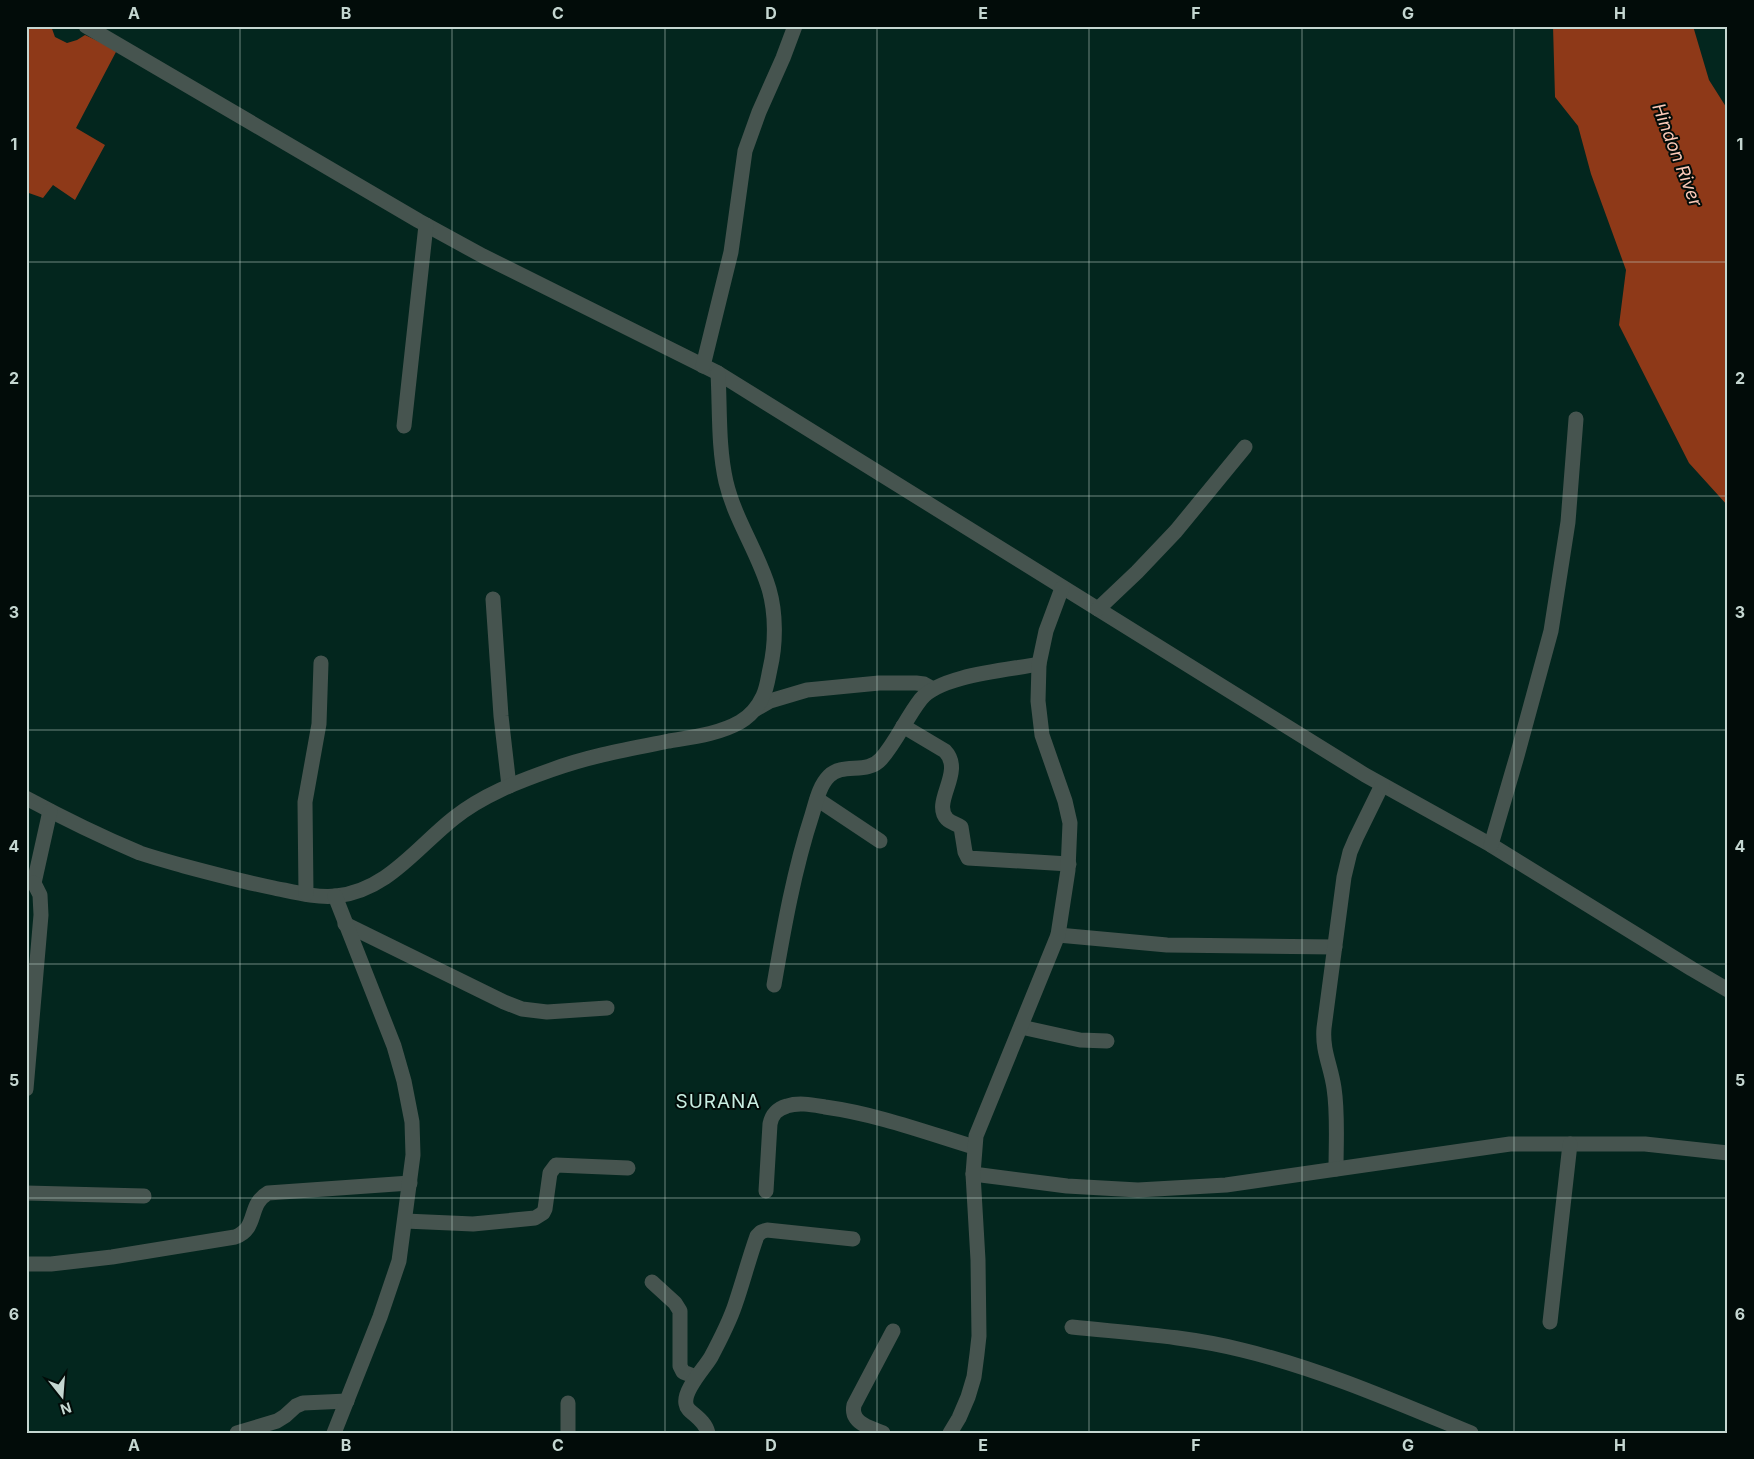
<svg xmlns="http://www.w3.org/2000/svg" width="1754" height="1459" viewBox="0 0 1754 1459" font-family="Inter,sans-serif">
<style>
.water{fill:#8e3918}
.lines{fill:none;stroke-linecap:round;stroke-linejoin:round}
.minor{stroke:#46544f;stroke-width:15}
.grid{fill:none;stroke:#c5d7d1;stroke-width:1;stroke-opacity:0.55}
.labels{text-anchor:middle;stroke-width:4;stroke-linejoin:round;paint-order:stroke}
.water-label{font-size:18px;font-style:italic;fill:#fbc9b8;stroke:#020c09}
.quarter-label{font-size:19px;letter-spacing:1px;fill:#c8eee2;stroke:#020c09}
.neatline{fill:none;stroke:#c5d7d1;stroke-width:2}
.grid-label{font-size:16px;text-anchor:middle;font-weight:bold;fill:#c5d7d1}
</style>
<rect width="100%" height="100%" fill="#03261e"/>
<g class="water">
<polygon points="26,26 51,26 55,37 67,43 77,40 85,35 117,50 76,128 105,145 75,200 53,185 43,198 26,192"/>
<polygon points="1553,26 1693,26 1709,80 1728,110 1728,506 1689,463 1619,325 1626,270 1591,174 1578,126 1555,97"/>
</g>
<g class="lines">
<g class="minor">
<polyline points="86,26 419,221 483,256 718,373 1365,775 1491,845 1692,969 1728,990"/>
<polyline points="703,366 731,252 745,151 759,112 783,58 795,26"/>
<polyline points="404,426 426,225"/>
<polyline points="493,599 501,716 509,786"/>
<polyline points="1098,609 1137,572 1176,531 1245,447"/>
<polyline points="756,709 770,701 807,690 879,683 916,683 924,684 933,689"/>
<path d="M903,726L945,751C965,772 931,802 947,819C951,823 957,824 961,827L965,852L968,858L1069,864"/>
<path d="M26,798C63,818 102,837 140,853C155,858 170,862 184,866C214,874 244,882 274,888C294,892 316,898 336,896C387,891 417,847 454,818C483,795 517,782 551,770C589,756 629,749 669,741C693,737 719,734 740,722C750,716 758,707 763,696C767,688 768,678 770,669C776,644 776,613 769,589C758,552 735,520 726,482C718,447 720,409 718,373"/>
<polyline points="817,799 880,841"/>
<polyline points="1491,845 1517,756 1551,631 1568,522 1576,419"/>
<polyline points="26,881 34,883 50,811"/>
<polyline points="306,894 305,802 319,724 321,663"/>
<polyline points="345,924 504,1002 522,1009 547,1012 607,1008"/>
<polyline points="1058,935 1167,945 1335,947"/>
<path d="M774,985C784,927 794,870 812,815C816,802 819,786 829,776C843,762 867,775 881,759C897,741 906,718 921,699C940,675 1009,670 1039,664"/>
<polyline points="1021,1027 1080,1040 1107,1041"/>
<polyline points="26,1089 41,915 40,895 34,883"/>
<path d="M1336,1169C1336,1142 1338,1114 1334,1088C1331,1066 1322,1051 1324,1028L1344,877L1350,852L1356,838L1382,785"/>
<polyline points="973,1174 1067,1186 1138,1190 1226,1185 1510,1144 1645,1144 1728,1153"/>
<path d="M766,1191L770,1124C772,1114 777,1109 787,1106C799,1102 813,1105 825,1107C876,1114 925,1132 974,1147"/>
<polyline points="26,1193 144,1196"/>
<polyline points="405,1221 473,1224 535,1218 543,1213 545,1209 550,1173 556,1165 628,1168"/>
<path d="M26,1264H51L112,1257L235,1237C259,1228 247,1205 268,1193L410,1183"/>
<polyline points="652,1282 675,1303 680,1311 680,1366 683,1372 696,1377"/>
<polyline points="1550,1322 1570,1144"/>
<path d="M1072,1327C1129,1333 1187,1336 1242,1350C1321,1369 1396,1402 1471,1433"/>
<polyline points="568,1403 568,1433"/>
<polyline points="237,1433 277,1421 285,1416 296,1406 303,1403 347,1401"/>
<polyline points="334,1433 380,1317 399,1261 413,1155 412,1122 404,1081 394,1046 335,896"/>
<path d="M708,1433C704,1417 687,1413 686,1404C683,1390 704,1369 711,1357C720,1340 729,1323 735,1305C743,1282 749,1258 757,1236L761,1232L767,1230L853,1239"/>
<path d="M883,1433C869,1427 850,1423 854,1405L893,1331"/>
<polyline points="950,1433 959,1418 968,1397 974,1377 977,1354 979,1336 978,1260 973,1174 976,1136 1058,935 1068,870 1070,823 1065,801 1042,735 1038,701 1039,664 1046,631 1062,588"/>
</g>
</g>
<path class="grid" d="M240,26V1433M452,26V1433M665,26V1433M877,26V1433M1089,26V1433M1302,26V1433M1514,26V1433M26,262H1728M26,496H1728M26,730H1728M26,964H1728M26,1198H1728"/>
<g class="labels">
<g class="water-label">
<text transform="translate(1677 155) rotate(69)" y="6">Hindon River</text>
</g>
<g class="quarter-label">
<text x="718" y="1108">SURANA</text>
</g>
</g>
<rect width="1754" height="1459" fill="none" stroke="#020c09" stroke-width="55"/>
<g transform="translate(62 1396) rotate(163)" stroke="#020c09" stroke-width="4" paint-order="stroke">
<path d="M0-4L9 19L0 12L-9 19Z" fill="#c5d7d1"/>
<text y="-8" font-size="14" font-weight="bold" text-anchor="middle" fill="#c5d7d1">N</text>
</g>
<rect x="28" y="28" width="1698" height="1404" class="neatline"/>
<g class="grid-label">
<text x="134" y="19">A</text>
<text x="346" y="19">B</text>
<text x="558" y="19">C</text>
<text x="771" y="19">D</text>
<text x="983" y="19">E</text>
<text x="1196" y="19">F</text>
<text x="1408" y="19">G</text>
<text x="1620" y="19">H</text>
<text x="14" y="150">1</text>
<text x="1740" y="150">1</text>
<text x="14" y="384">2</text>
<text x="1740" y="384">2</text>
<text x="14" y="618">3</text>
<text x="1740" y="618">3</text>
<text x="14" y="852">4</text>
<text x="1740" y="852">4</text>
<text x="14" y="1086">5</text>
<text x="1740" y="1086">5</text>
<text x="14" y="1320">6</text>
<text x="1740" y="1320">6</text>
<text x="134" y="1451">A</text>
<text x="346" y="1451">B</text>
<text x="558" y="1451">C</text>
<text x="771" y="1451">D</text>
<text x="983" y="1451">E</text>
<text x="1196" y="1451">F</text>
<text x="1408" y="1451">G</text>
<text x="1620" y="1451">H</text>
</g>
</svg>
